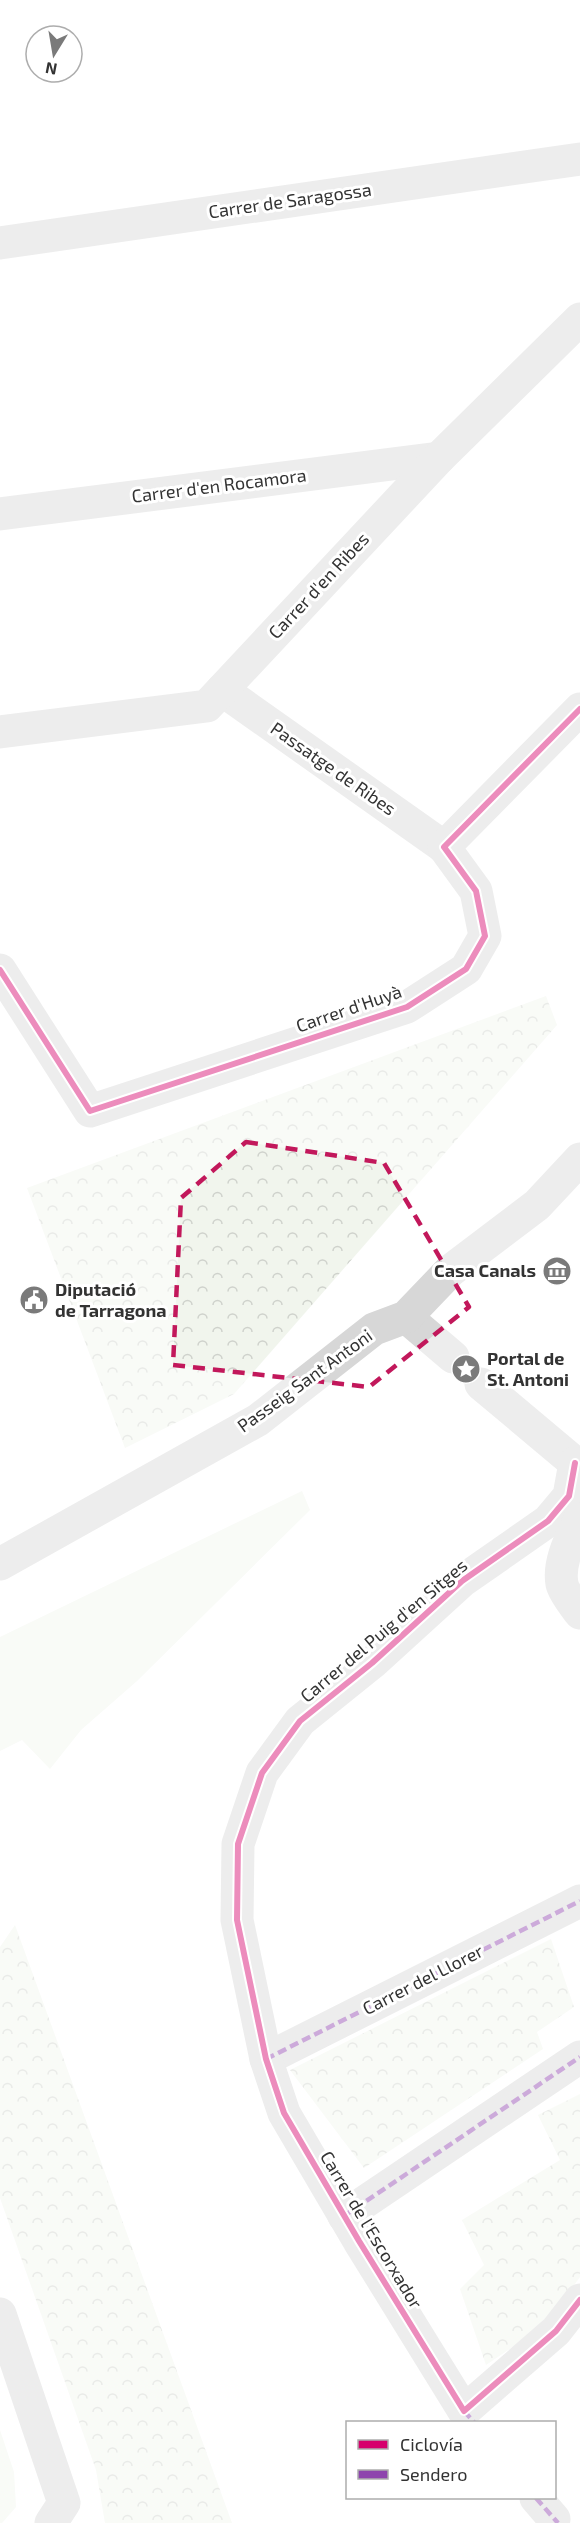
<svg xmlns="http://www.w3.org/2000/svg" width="580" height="2523" viewBox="0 0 580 2523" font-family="'Exo 2',sans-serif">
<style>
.grass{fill:#f1f5ed}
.park{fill:url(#park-crowns)}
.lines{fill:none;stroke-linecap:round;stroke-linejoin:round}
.pedestrian{stroke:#d7d7d7;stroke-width:33}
.minor{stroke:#d7d7d7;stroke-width:33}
.quiet{stroke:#8e44ad;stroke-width:4.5;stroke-dasharray:9 4.5;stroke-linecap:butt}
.cycleway-casing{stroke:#fff;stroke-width:10}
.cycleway{stroke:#d6006c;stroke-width:6}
.marked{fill:none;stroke:#c2185b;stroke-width:4.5;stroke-dasharray:12 8;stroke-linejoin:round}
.labels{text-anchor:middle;stroke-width:6;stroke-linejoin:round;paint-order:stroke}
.street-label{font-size:18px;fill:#333;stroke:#fff}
.poi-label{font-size:18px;font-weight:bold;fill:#333;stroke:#fff;text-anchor:start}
</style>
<defs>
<pattern id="park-crowns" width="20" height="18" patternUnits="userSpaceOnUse" patternTransform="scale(1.5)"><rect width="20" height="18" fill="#f1f5ed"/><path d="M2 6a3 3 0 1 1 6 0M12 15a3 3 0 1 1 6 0" fill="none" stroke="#cfd2cc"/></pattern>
</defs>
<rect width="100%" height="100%" fill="#fff"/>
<g class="grass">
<polygon points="302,1491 310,1510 137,1681 81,1730 50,1769 22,1740 0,1751 0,1637"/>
<polygon points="0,2430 14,2472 16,2507 2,2523 0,2523"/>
</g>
<g class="park">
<polygon points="546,996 557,1025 234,1394 125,1448 27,1188"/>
<polygon points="15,1925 232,2523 105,2523 96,2470 0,2198 0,1947"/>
<polygon points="551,1939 574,2007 537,2032 543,2049 364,2168 290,2070"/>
<polygon points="580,2094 580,2277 545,2325 486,2365 460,2289 484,2265 462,2220 560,2160 538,2115"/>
</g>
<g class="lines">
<g class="pedestrian">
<polyline points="266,2059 580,1901"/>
<polyline points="344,2216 580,2057"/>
<polyline points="536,2498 554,2519"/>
</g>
<g class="minor">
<polyline points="0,243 580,159"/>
<polyline points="0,514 439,458"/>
<polyline points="222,690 444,847"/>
<polyline points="0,732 207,706 439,458 580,319"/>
<polyline points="0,970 90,1111 407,1007 466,969 485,936 476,891 444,847 580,709"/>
<polyline points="406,1317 453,1357"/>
<polyline points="481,1384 580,1467"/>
<polyline points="575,1463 569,1496 548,1521 462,1581 372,1663 300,1721 262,1773 238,1844 237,1920 266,2059 284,2113 359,2241 464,2411 556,2331 580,2300"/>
<path d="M580,1519C571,1538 558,1562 562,1584C564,1593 575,1606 580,1613"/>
<polyline points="0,1564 258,1420 374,1329 406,1317 450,1271 537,1205 580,1159"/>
<polyline points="0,2314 64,2503 51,2523"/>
</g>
<g class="quiet">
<polyline points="266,2059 580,1901"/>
<polyline points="344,2216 580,2057"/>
<polyline points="464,2411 474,2422"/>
<polyline points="536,2498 558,2523"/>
</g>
<g class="cycleway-casing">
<g id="cycleway">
<polyline points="0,970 90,1111 407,1007 466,969 485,936 476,891 444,847 580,709"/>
<polyline points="575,1463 569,1496 548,1521 462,1581 372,1663 300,1721 262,1773 238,1844 237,1920 266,2059 284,2113 359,2241 464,2411 556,2331 580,2300"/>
</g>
</g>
<use href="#cycleway" class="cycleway"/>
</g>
<path d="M0 0H580V2523H0ZM246,1142L384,1163L469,1307L369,1387L173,1365L181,1198Z" fill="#fff" fill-opacity=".55" fill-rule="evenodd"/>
<path class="marked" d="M246,1142L384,1163L469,1307L369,1387L173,1365L181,1198Z"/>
<defs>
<g id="museum-disc" transform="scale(1.5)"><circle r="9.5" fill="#7a7a7a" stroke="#fff"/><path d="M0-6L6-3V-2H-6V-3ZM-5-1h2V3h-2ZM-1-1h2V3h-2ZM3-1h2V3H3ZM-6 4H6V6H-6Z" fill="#fff"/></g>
<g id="civic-disc" transform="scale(1.5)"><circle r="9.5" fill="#7a7a7a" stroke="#fff"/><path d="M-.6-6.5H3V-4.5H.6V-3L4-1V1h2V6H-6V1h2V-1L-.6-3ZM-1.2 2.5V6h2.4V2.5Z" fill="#fff"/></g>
<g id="sight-disc" transform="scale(1.5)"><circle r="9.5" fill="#7a7a7a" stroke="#fff"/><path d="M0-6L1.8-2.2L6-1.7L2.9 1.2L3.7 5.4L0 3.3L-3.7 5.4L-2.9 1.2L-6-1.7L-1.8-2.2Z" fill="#fff"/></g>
</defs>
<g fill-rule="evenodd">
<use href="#museum-disc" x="557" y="1271"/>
<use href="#civic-disc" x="34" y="1300"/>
<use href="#sight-disc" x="466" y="1369"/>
</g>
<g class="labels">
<g class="street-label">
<text transform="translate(290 201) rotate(-8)" y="6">Carrer de Saragossa</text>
<text transform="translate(219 486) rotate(-7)" y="6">Carrer d'en Rocamora</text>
<text transform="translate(319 586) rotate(-47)" y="6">Carrer d'en Ribes</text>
<text transform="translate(333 769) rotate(35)" y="6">Passatge de Ribes</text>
<text transform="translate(349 1009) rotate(-19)" y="6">Carrer d'Huyà</text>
<text transform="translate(305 1381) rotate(-36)" y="6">Passeig Sant Antoni</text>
<text transform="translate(384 1631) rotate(-40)" y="6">Carrer del Puig d'en Sitges</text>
<text transform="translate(423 1980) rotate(-27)" y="6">Carrer del Llorer</text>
<text transform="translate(371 2230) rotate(59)" y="6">Carrer de l'Escorxador</text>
</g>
<g class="poi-label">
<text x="536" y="1277" text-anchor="end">Casa Canals</text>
<text x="55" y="1296">Diputació<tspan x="55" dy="21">de Tarragona</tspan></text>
<text x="487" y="1365">Portal de<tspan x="487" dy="21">St. Antoni</tspan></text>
</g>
</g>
<rect x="346" y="2421" width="210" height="78" fill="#ffffff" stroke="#adadad" stroke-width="1.5"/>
<rect x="358" y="2440" width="30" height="9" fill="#d6006c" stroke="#adadad" stroke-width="1.5"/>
<text x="400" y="2451" font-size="18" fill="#333333">Ciclovía</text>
<rect x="358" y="2470" width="30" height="9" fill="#8e44ad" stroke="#adadad" stroke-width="1.5"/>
<text x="400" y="2481" font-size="18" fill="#333333">Sendero</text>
<g transform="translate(54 54) rotate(191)"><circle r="28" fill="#ffffff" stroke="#adadad" stroke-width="1.5"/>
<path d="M0-4.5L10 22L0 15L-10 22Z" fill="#7a7a7a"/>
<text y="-9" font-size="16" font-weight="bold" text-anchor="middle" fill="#333333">N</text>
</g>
</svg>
